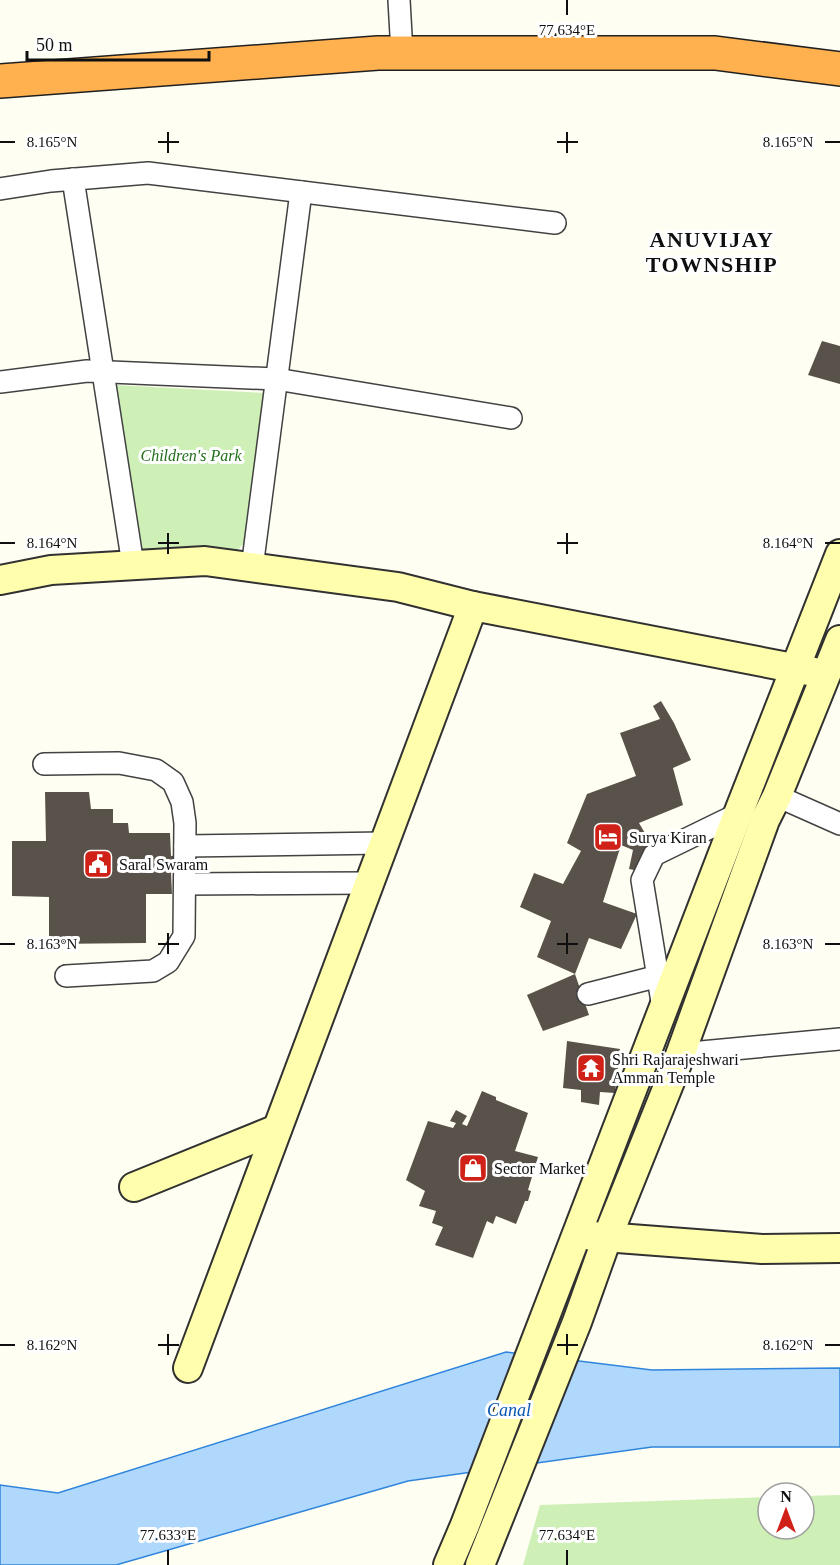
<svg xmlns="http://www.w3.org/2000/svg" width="840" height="1565" viewBox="0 0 840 1565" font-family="'Times New Roman',serif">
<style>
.green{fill:#ceefb6}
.water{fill:#b0d8fd;stroke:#2f85dc;stroke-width:1.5}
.building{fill:#59524a}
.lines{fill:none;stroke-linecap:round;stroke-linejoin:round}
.street-casing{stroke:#424242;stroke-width:24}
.secondary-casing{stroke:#313131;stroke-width:32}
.highway-casing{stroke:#202020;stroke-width:36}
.street{stroke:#fff;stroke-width:21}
.secondary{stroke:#fffead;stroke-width:28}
.highway{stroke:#ffb150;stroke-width:33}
.ticks{fill:none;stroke:#0f0f0f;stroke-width:2}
.labels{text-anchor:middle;stroke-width:6;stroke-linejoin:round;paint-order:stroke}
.park-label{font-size:16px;font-style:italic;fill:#216f18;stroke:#fff}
.poi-label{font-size:16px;fill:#0f0f0f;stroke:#fff;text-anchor:start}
.water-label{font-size:18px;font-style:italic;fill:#0a57b0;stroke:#fff}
.district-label{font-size:22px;font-weight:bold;letter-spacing:1.5px;fill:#0f0f0f;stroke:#fff}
.ticks-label{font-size:15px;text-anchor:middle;fill:#0f0f0f;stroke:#fff;stroke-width:6;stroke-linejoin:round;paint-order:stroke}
</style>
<rect width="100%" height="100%" fill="#fffef2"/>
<g class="green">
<polygon points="115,385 264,393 244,543 233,555 140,554"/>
<polygon points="840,1495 840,1565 523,1565 540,1505 768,1497 768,1529 804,1529 804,1496"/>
</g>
<polygon class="water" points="506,1352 652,1370 840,1368 840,1447 652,1447 408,1481 116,1565 0,1565 0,1485 58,1493"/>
<g class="building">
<polygon points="822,341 840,346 840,384 808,375"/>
<polygon points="661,701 674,723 691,760 673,768 683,805 639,823 649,840 660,833 667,842 639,871 629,869 633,850 621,845 603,902 637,914 621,949 589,938 575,974 537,957 551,921 520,907 534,873 563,884 581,851 567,843 587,794 636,776 620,733 660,719 653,706"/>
<polygon points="45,792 89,792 91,809 113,809 113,823 128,823 129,833 170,833 171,856 183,855 183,871 171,872 172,894 146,894 146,943 49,944 49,897 12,896 12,841 46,841"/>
<polygon points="575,974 589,1015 543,1031 527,995"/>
<polygon points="567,1041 620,1049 615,1093 600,1092 599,1105 581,1102 581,1090 563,1088"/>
<polygon points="482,1091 496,1097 496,1100 528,1113 515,1151 538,1157 528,1190 531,1191 528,1201 525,1201 516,1224 496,1216 493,1224 487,1221 473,1258 435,1245 443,1227 432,1223 436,1211 419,1206 425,1191 406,1180 428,1121 453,1128 456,1123 450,1121 456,1110 467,1116 462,1124 467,1126"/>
</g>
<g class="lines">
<g class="street-casing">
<g id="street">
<polyline points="399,0 402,53"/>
<polyline points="73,179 133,565"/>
<polyline points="0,189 51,181 148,173 555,223"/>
<polyline points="0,382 87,371 276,379 511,418"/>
<polyline points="252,568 301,192"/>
<polyline points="44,764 119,763 156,770 173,782 182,802 185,823 184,936 168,962 153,971 66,976"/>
<polyline points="777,796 840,824"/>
<polyline points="185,846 384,843"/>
<polyline points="185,884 369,883"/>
<polyline points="588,994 659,976"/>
<polyline points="663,1008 642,880 654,855 738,814"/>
<polyline points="680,1054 840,1039"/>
</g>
</g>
<g class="secondary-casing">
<g id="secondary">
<polyline points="0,580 51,570 205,561 398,587 473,606 814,672"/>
<polyline points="134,1187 277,1129"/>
<polyline points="591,1236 762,1249 840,1248"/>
<polyline points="188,1368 473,606"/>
<polyline points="448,1565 465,1525 738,814 840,554"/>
<polyline points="480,1565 577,1322 607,1238 675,1069 765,820 777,796 840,640"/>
</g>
</g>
<g class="highway-casing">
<polyline id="highway" points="0,81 378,53 715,53 840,69"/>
</g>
<use href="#street" class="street"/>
<use href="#secondary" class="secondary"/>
<use href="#highway" class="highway"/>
</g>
<path class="ticks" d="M567,0V15M168,132V153M567,132V153M0,142H15M158,142H179M557,142H578M825,142H840M168,533V554M567,533V554M0,543H15M158,543H179M557,543H578M825,543H840M168,933V954M567,933V954M0,944H15M158,944H179M557,944H578M825,944H840M168,1334V1355M567,1334V1355M0,1345H15M158,1345H179M557,1345H578M825,1345H840M168,1550V1565M567,1550V1565"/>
<defs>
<g id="hotel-square" transform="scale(1.5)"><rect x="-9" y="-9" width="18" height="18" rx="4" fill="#cf2117" stroke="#fff"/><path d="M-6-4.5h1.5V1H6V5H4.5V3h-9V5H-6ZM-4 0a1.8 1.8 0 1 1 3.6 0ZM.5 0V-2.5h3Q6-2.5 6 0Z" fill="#fff"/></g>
<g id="civic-square" transform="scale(1.5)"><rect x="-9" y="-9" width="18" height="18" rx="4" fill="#cf2117" stroke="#fff"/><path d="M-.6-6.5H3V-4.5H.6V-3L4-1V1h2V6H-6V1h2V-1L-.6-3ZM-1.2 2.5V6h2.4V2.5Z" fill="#fff"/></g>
<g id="temple-square" transform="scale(1.5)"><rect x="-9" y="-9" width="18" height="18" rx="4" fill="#cf2117" stroke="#fff"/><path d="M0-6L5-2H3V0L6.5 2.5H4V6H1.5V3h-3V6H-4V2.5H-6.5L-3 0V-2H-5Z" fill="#fff"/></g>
<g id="shop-square" transform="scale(1.5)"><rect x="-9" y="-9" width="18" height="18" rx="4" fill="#cf2117" stroke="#fff"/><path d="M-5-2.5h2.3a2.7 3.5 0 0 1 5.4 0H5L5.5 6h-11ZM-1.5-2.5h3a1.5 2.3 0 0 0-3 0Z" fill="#fff"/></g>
</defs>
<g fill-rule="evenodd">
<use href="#hotel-square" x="608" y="837"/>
<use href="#civic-square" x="98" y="864"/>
<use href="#temple-square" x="591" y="1068"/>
<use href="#shop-square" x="473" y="1168"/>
</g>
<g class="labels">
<g class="park-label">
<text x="191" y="461">Children's Park</text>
</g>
<g class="poi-label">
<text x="629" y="843">Surya Kiran</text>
<text x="119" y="870">Saral Swaram</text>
<text x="612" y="1065">Shri Rajarajeshwari<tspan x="612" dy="18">Amman Temple</tspan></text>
<text x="494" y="1174">Sector Market</text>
</g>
<g class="water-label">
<text x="509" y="1416">Canal</text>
</g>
<g class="district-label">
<text x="712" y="247">ANUVIJAY<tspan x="712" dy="25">TOWNSHIP</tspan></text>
</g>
</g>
<g class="ticks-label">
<text x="567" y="35">77.634°E</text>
<text x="52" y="147">8.165°N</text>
<text x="788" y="147">8.165°N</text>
<text x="52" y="548">8.164°N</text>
<text x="788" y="548">8.164°N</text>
<text x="52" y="949">8.163°N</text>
<text x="788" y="949">8.163°N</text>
<text x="52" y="1350">8.162°N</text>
<text x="788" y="1350">8.162°N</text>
<text x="168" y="1540">77.633°E</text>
<text x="567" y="1540">77.634°E</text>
</g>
<g transform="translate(786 1511)"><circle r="28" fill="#ffffff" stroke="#9f9f9f" stroke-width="1.5"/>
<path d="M0-4.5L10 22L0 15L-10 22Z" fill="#cf2117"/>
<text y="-9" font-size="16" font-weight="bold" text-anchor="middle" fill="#0f0f0f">N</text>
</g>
<path d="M27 51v9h182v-9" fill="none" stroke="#0f0f0f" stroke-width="3"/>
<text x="36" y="51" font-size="18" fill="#0f0f0f" stroke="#ffffff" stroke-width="4.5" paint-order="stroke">50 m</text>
</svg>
